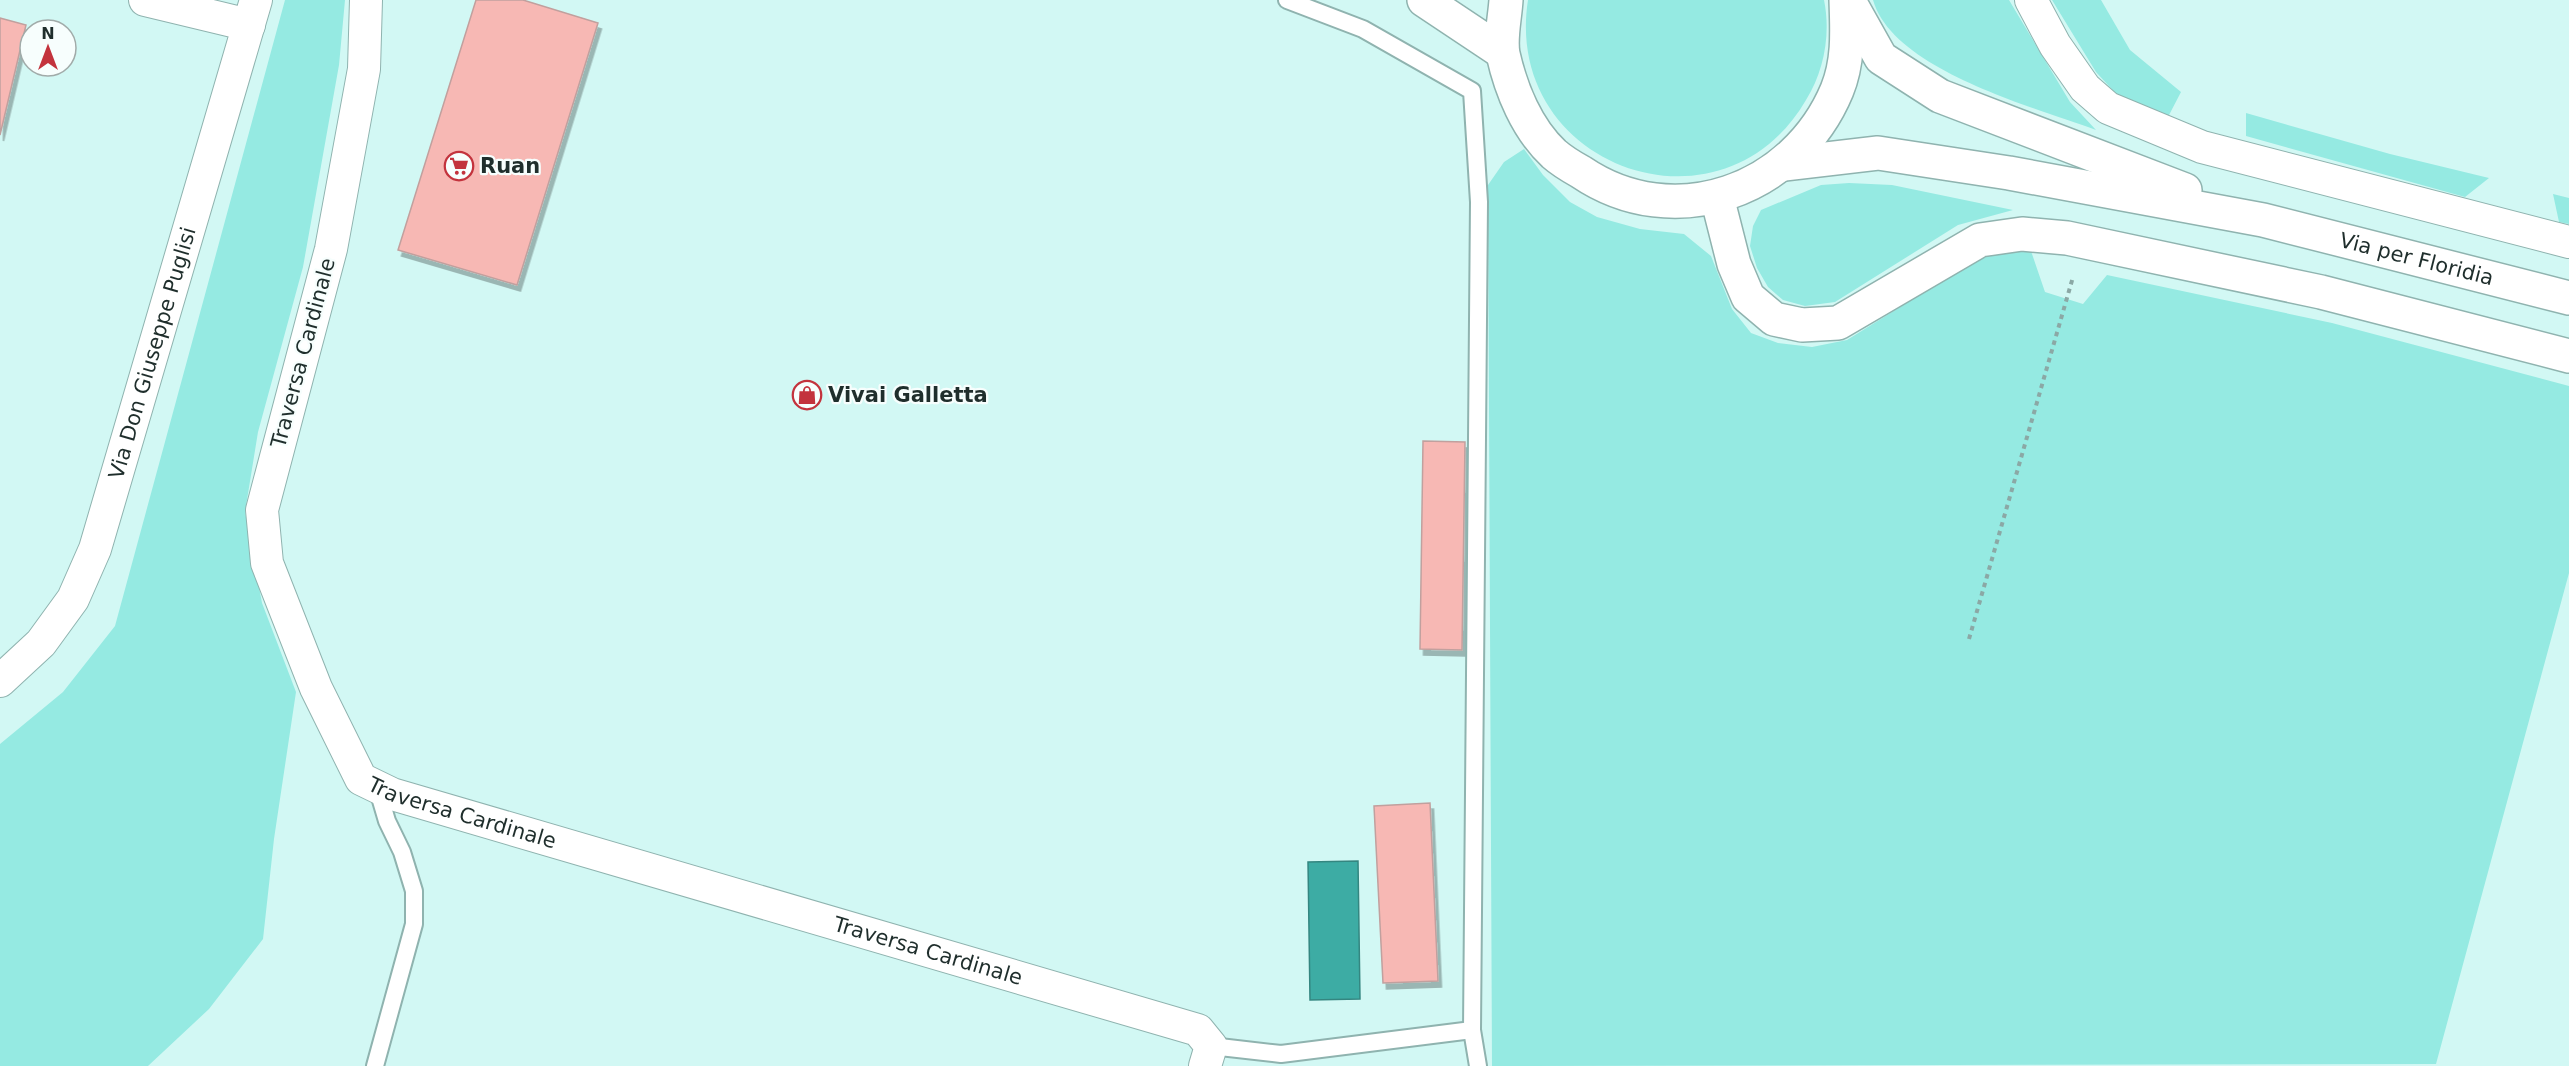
<svg xmlns="http://www.w3.org/2000/svg" width="2569" height="1066" viewBox="0 0 2569 1066" font-family="'DejaVu Sans',sans-serif">
<style>
.green{fill:#95eae2}
.water{fill:#3daca4;stroke:#348680;stroke-width:1.5}
.building{fill:#f7b8b4;stroke:#c1a09e;stroke-width:1.5;filter:url(#shadow)}
.lines{fill:none;stroke-linecap:round;stroke-linejoin:round}
.lane-casing{stroke:#8fb3af;stroke-width:20}
.street-casing{stroke:#8fb3af;stroke-width:34}
.secondary-casing{stroke:#8fb3af;stroke-width:36}
.path{stroke:#8ba8a5;stroke-width:4;stroke-dasharray:4.5 4.5;stroke-linecap:butt}
.lane{stroke:#fff;stroke-width:16}
.street{stroke:#fff;stroke-width:32}
.secondary{stroke:#fff;stroke-width:33}
.labels{text-anchor:middle;stroke-width:4.5;stroke-linejoin:round;paint-order:stroke}
.poi-label{font-size:21px;font-weight:bold;fill:#1f2e2c;stroke:#f7fefd;text-anchor:start}
.street-label{font-size:21px;fill:#1f2e2c;stroke:#f7fefd}
</style>
<defs>
<filter id="shadow"><feDropShadow dx="3.5" dy="6" stdDeviation="0" flood-color="#0004"/></filter>
</defs>
<rect width="100%" height="100%" fill="#d2f8f4"/>
<g class="green">
<polygon points="285,0 345,0 339,65 303,267 258,432 245,512 262,603 296,692 274,839 263,939 209,1009 148,1066 0,1066 0,744 63,692 115,626"/>
<path d="M1528,0H1824C1831,34 1824,71 1806,100C1721,246 1502,166 1528,0Z"/>
<path d="M1873,0H2009L2070,102L2096,130C2034,107 1893,70 1873,0Z"/>
<polygon points="2052,0 2101,0 2130,50 2181,92 2168,117 2119,97 2096,72"/>
<polygon points="2246,113 2390,154 2489,178 2465,197 2246,136"/>
<polygon points="1524,149 1543,175 1570,202 1597,217 1640,229 1684,234 1711,256 1732,309 1751,333 1778,343 1812,347 1847,340 1976,260 2007,250 2031,251 2045,292 2083,304 2107,275 2332,323 2569,386 2569,573 2436,1064 1492,1066 1488,185 1504,162"/>
<polygon points="1849,183 1892,185 2013,210 1958,225 1835,302 1805,306 1783,300 1768,287 1757,268 1750,246 1753,226 1761,210 1821,185"/>
<polygon points="2553,194 2569,198 2569,224 2559,222"/>
</g>
<polygon class="water" points="1358,861 1360,999 1310,1000 1308,862"/>
<g class="building">
<polygon points="476,0 523,0 598,23 517,285 398,250"/>
<polygon points="0,18 26,25 0,135"/>
<polygon points="1423,441 1465,442 1462,650 1420,649"/>
<polygon points="1430,803 1438,981 1383,983 1374,806"/>
</g>
<g class="lines">
<g class="lane-casing">
<g id="lane">
<polyline points="1287,0 1363,29 1472,91 1479,202 1472,1030 1478,1066"/>
<polyline points="1211,1046 1281,1054 1472,1030"/>
<polyline points="375,1066 414,924 414,891 402,852 387,821 377,787"/>
</g>
</g>
<g class="street-casing">
<g id="street">
<polyline points="145,0 249,25"/>
<path id="s1" d="M366,0L364,69L331,249L262,510L267,563L316,688L361,779L392,794L1198,1030L1211,1046L1205,1066"/>
<polyline points="2031,0 2055,45 2085,88 2108,108 2202,147 2569,242"/>
<path id="s2" d="M0,681L41,643L73,599L95,549L256,0"/>
</g>
</g>
<g class="secondary-casing">
<g id="secondary">
<polyline points="1424,0 1502,52"/>
<path d="M1506,0C1505,17 1500,38 1503,54C1511,90 1527,129 1554,154C1562,161 1572,167 1581,172C1674,235 1795,191 1837,90C1849,61 1847,30 1846,0"/>
<polyline points="1849,1 1881,58 1940,96 2185,190"/>
<path id="s3" d="M1784,164L1878,153L2009,173L2263,220L2569,298"/>
<polyline points="1717,197 1734,264 1748,297 1774,319 1802,325 1838,323 1980,240 2022,234 2067,238 2321,292 2569,356"/>
</g>
</g>
<polyline class="path" points="1969,639 2073,277"/>
<use href="#lane" class="lane"/>
<use href="#street" class="street"/>
<use href="#secondary" class="secondary"/>
</g>
<defs>
<g id="supermarket-ring" transform="scale(1.5)"><circle r="9.5" fill="#f7fefd" stroke="#c3333d" stroke-width="1.5"/><path d="M-6-5.5h2.5l.6 2H6L4.5 2H-2.5L-4.4-4H-6ZM-1.5 3.2a1.3 1.3 0 1 0 .1 0ZM3 3.2a1.3 1.3 0 1 0 .1 0Z" fill="#c3333d"/></g>
<g id="shop-ring" transform="scale(1.5)"><circle r="9.5" fill="#f7fefd" stroke="#c3333d" stroke-width="1.5"/><path d="M-5-2.5h2.3a2.7 3.5 0 0 1 5.4 0H5L5.5 6h-11ZM-1.5-2.5h3a1.5 2.3 0 0 0-3 0Z" fill="#c3333d"/></g>
</defs>
<g fill-rule="evenodd">
<use href="#supermarket-ring" x="459" y="166"/>
<use href="#shop-ring" x="807" y="395"/>
</g>
<g class="labels">
<g class="poi-label">
<text x="480" y="173">Ruan</text>
<text x="828" y="402">Vivai Galletta</text>
</g>
<g class="street-label">
<text dy="7" stroke="none"><textPath href="#s3" startOffset="644">Via per Floridia</textPath></text>
<text transform="translate(303 353) rotate(-75)" y="7">Traversa Cardinale</text>
<text dy="7" stroke="none"><textPath href="#s2" startOffset="369">Via Don Giuseppe Puglisi</textPath></text>
<text dy="7" stroke="none"><textPath href="#s1" startOffset="918">Traversa Cardinale</textPath></text>
<text dy="7" stroke="none"><textPath href="#s1" startOffset="1404">Traversa Cardinale</textPath></text>
</g>
</g>
<g transform="translate(48 48)"><circle r="28" fill="#f7fefd" stroke="#a1aba9" stroke-width="1.5"/>
<path d="M0-4.5L10 22L0 15L-10 22Z" fill="#c3333d"/>
<text y="-9" font-size="16" font-weight="bold" text-anchor="middle" fill="#1f2e2c">N</text>
</g>
</svg>
